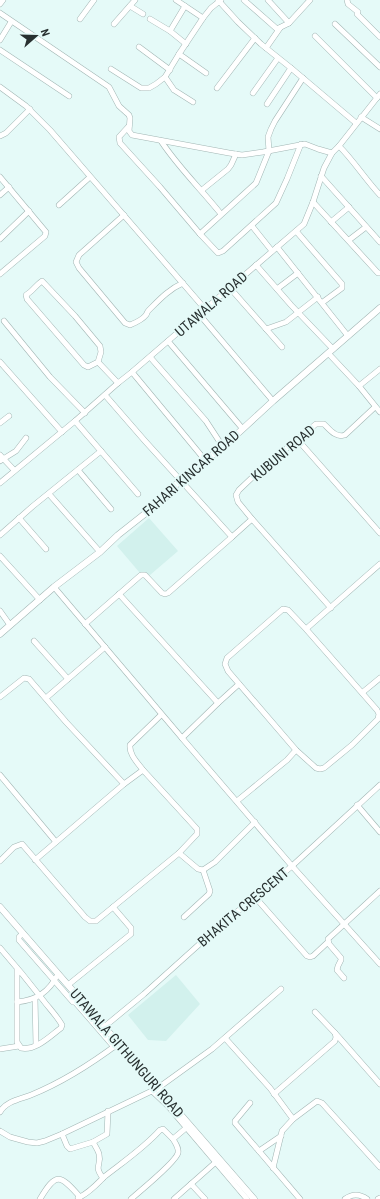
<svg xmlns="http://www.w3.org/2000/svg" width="380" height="1199" viewBox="0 0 380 1199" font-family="'Roboto Condensed',sans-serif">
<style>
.built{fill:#d2f1ed}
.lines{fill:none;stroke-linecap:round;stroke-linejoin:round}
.minor-casing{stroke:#a2b6b4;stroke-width:6}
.tertiary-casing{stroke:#a2b6b4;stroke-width:7}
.minor{stroke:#fff;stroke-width:5}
.tertiary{stroke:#fff;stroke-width:6}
.labels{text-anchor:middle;stroke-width:4;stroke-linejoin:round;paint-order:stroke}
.street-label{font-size:14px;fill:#283030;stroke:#e5faf8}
</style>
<rect width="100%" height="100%" fill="#e5faf8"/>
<g class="built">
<polygon points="149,518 178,551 150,575 146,573 140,573 117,546"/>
<polygon points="176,975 200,1004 166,1041 148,1040 128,1015"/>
</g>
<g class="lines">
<g class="minor-casing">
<g id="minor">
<polyline points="176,0 203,18"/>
<polyline points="218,0 238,22 261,44 291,68 356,123"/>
<polyline points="244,0 277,29 289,23 310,0"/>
<polyline points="268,0 289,23"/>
<polyline points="347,0 348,4 358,12 357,14 380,37"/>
<polyline points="0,4 3,0"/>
<polyline points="130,6 143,14"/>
<polyline points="0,13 109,87 119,106 129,115 130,118 129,131 132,135 229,153 242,155 263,152 305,144 318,149 332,153"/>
<polyline points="80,19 94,0"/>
<polyline points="150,19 170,31 186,44"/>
<polyline points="114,24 135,0"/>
<polyline points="335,24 380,67"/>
<polyline points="170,31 185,6"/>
<polyline points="315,36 377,98"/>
<polyline points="0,40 11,22"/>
<polyline points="139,47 170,70"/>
<polyline points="266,48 280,28"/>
<polyline points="0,50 69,96"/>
<polyline points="179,54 206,73"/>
<polyline points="111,69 141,88 149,88 156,84 165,77 179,54 203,18 211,8 221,0"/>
<polyline points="165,77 174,90 193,102"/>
<polyline points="0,87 26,106 50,130 205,309"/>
<polyline points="217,88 255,38"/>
<polyline points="253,93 278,58"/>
<polyline points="267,104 291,68"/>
<polyline points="361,117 380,129"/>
<polyline points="129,126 119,137 120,143 160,187 200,234 218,253 223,251 276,203 287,179 301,144"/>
<polyline points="0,136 6,133 30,109"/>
<path d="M161,141C178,167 201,189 221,214"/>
<path d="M339,146C354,161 365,179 380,195"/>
<polyline points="321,176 380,242"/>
<polyline points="0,177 46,232 45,236 0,274"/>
<polyline points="202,190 228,169 231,165 236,154"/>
<polyline points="0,195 9,187"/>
<polyline points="313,202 378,273 380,273"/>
<polyline points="59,205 90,177"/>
<path d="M124,215L79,255L76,262L79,268L125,323L130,325C135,323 142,320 146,315C148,312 146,313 149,310C159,300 169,289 183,283"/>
<polyline points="331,222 349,207"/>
<polyline points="252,226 272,251"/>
<polyline points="296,231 342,284 342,288 323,302"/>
<polyline points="200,234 256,183 269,151 268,137 271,129 275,121 303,78"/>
<polyline points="0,239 29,211"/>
<polyline points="349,240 366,227"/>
<polyline points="277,247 348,336"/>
<polyline points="256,265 291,305 333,349"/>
<path d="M42,281L75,316L100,346L101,352L98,362L88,367L84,365L27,299L26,295C33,291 36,285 42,281Z"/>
<polyline points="230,288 282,347"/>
<polyline points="277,289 298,273"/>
<polyline points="199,314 273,401"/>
<polyline points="4,321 50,377 85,413"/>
<polyline points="266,329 286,322 318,297"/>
<polyline points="168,341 242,428"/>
<polyline points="328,353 359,386 380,412"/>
<polyline points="150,357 206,421 223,447"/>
<polyline points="0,362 62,432"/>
<polyline points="98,362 118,383"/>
<polyline points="132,372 205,460"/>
<polyline points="359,386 380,369"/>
<polyline points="105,395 145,441 232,537 252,519 331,608"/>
<polyline points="75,421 138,494"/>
<polyline points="0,423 9,416"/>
<polyline points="297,439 380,533"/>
<polyline points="0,455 14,470"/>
<polyline points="0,461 16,451 26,438"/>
<polyline points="78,470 111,509"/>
<polyline points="0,483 75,421 118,383 132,372 304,224 313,202 324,168 332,153 339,146 380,94"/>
<polyline points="49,494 100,552"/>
<polyline points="19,518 46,549"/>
<path d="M252,519L238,502L236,495L239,490L258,472L316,424H324C330,430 336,438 345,435L375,407"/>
<polyline points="0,535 33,506 101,451"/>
<polyline points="0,556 40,600"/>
<polyline points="54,587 182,738 218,703 239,684"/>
<polyline points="119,594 218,703"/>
<polyline points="0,611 10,625"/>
<polyline points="85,624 141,575 145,575 162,593 165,594 168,593 232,537"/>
<polyline points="306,629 288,610 283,609 227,658 225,664 228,671 296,750 316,768 320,769 324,768 352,745 378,719 379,714 377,710 306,629 380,564"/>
<polyline points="34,641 68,679"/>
<polyline points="363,692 380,678"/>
<polyline points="0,697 24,678 29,679 66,722 124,784"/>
<polyline points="46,698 105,647"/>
<polyline points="182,738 292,866 380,964"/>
<path d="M143,770C138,763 129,755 130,745L161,715"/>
<polyline points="0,775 56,842"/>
<polyline points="237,801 287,760 296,750"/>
<polyline points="357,805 380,832"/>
<polyline points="179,853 198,869 203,870 215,862 255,822"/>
<polyline points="0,861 14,847 22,844 85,917 90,921 96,921 179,853 197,834 197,829 143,770 124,784 35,860"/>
<polyline points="255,897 307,956 310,957 313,956 328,942"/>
<polyline points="184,917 209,894 210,891 203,870"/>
<polyline points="23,933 19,937 19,940 73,1002 75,1002 79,998"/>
<path d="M0,948C15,965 29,982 43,1000C49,1008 57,1016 62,1025L61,1028C50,1036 36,1051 21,1048L17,1042V968"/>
<polyline points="344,978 337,970 338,966 341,960 341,958 329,944 328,939 380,891"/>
<polyline points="68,985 131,934 131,928 113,907"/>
<polyline points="35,998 36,1045"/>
<path d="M17,1002C37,1000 49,992 58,974"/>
<polyline points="75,1002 114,1047"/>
<polyline points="104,1027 144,994 214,931 292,866 380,785"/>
<polyline points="335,1033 380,1084"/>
<polyline points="225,1038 270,1088 293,1119"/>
<polyline points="0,1049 19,1046"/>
<polyline points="152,1091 168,1106 247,1199"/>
<polyline points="274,1094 335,1041 336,1037 335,1033 315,1012"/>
<polyline points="250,1103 235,1121 235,1123 300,1199"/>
<path d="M0,1112C6,1101 21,1099 31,1095C63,1082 91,1064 119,1043"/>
<polyline points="0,1131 10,1137 28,1142 37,1143 45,1141 62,1134 158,1088 212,1049 281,989"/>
<path d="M62,1134L67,1146L70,1149L93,1142C95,1146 98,1150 99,1154C102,1166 93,1165 103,1178"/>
<polyline points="93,1142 107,1134 108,1111"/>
<polyline points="259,1151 281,1136"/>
<polyline points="273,1168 282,1131 293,1119 317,1101 322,1103 380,1167"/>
<polyline points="191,1184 205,1199"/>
<path d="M80,1197C90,1192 96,1185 104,1177C123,1162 144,1148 160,1130L163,1129L173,1139"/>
<path d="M40,1199C56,1172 60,1174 80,1197L78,1198"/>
<path d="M131,1199C140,1191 176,1162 178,1153C179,1148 176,1144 173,1139L186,1128"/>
<polyline points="174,1199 217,1161"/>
<path d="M345,1199C353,1193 360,1194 367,1199"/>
<polyline points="378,1199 380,1198"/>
</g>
</g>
<g class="tertiary-casing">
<g id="tertiary">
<polyline points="0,634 54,587 100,552 118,535 170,494 180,479 223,447 273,401 380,308"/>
<polyline points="0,907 254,1199"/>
</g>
</g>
<use href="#minor" class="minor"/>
<use href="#tertiary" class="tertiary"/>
</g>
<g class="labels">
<g class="street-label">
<text transform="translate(211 304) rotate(-41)" y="5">UTAWALA ROAD</text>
<text transform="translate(283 453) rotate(-40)" y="5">KUBUNI ROAD</text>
<text transform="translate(191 473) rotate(-41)" y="5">FAHARI KINCAR ROAD</text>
<text transform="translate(243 907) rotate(-40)" y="5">BHAKITA CRESCENT</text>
<text transform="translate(127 1053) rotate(49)" y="5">UTAWALA GITHUNGURI ROAD</text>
</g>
</g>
<g transform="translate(36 36) rotate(70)" stroke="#e5faf8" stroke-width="3" paint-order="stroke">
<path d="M0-3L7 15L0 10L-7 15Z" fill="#283030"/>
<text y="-6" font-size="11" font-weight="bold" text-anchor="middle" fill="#283030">N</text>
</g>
</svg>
